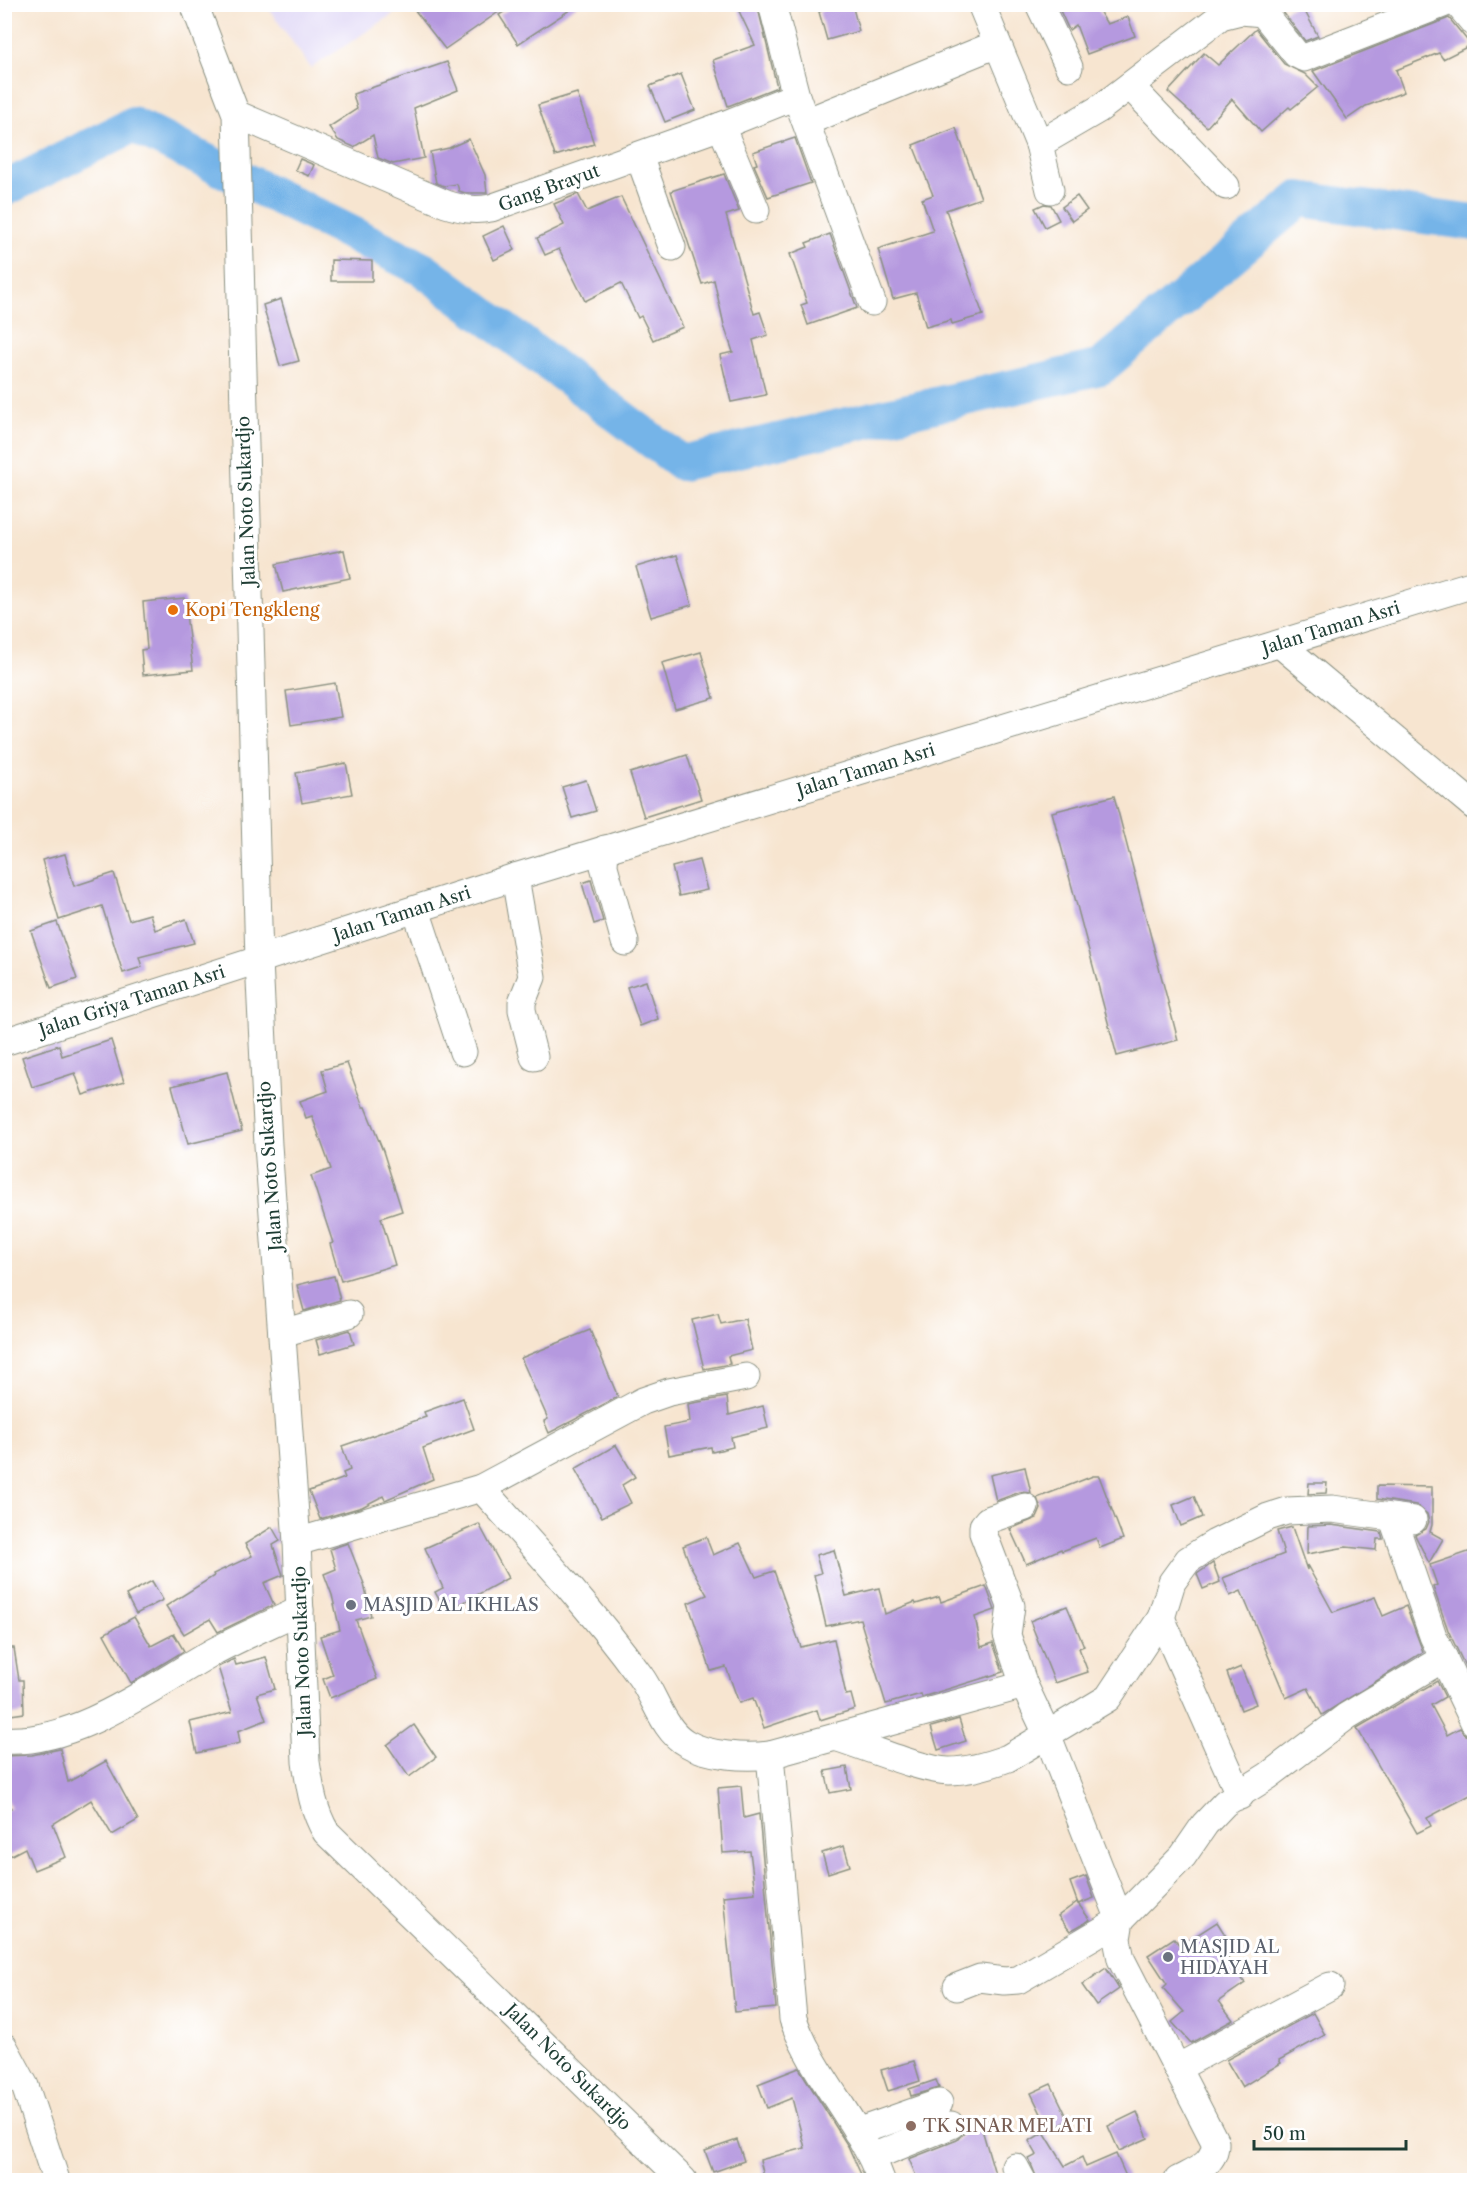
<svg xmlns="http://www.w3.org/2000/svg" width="1479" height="2185" viewBox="0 0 1479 2185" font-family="'Libre Caslon Text',serif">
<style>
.built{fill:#ded5f5}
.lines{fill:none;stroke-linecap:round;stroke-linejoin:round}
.river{stroke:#74b4e8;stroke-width:36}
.building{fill:#b599df}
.minor-casing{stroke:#8b9182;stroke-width:29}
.minor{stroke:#fff;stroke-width:27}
.food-dot{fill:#e8710a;stroke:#fff;stroke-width:2}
.worship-dot{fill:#6b7280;stroke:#fff;stroke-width:2}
.education-dot{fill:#8d6e63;stroke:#fff;stroke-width:2}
.labels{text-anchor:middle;stroke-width:6;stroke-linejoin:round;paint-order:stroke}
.street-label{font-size:18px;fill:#1f3d34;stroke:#fff}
.food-label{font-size:18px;fill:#c56008;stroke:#fff;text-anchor:start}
.worship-label{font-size:18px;fill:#5b616d;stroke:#fff;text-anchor:start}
.education-label{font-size:18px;fill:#785e54;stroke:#fff;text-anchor:start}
</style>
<rect width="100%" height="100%" fill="#fff"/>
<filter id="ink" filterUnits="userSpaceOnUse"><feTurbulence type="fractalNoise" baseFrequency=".0167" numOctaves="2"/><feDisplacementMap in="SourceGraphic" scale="12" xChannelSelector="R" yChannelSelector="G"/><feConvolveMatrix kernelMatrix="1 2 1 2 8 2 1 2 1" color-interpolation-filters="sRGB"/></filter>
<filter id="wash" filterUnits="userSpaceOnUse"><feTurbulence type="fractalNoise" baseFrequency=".008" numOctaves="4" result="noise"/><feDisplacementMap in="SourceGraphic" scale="24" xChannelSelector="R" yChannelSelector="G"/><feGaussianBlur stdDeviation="1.35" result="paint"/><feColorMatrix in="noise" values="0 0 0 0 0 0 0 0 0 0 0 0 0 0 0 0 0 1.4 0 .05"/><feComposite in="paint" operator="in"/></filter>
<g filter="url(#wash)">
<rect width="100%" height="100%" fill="#f7e5d0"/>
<polygon class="built" points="266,5 407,5 311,68"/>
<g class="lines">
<polyline class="river" points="4,189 133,125 423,269 682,463 1101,367 1299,199 1474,223"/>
</g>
<g id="blocks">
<g class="building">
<polygon points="410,4 510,4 445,49"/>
<polygon points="516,4 579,4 518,44 499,15"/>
<polygon points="748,4 757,4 777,87 728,106 713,60 755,45 738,9"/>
<polygon points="821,4 852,4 859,31 827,40 819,12 823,10"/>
<polygon points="1057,4 1095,4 1107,24 1128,17 1135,36 1087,54 1076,25 1069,30"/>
<polygon points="1297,4 1301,4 1318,36 1305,41 1283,12"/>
<polygon points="1449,18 1471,45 1443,59 1439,53 1396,70 1404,92 1366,106 1347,119 1313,71"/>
<polygon points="1256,29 1284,64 1305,74 1318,87 1291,109 1289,107 1261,132 1232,99 1207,127 1168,92 1204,53 1218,65"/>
<polygon points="447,62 458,90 414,108 424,158 393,164 378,158 373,135 354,147 338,140 329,127 357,109 353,94"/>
<polygon points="681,74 695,110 665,122 650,86"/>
<polygon points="577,93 594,144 555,156 538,105"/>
<polygon points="956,128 981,198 946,210 983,315 952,324 951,320 926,327 916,293 893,299 878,249 933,231 922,199 933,195 913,145"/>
<polygon points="795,138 811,183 768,197 754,165 757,164 753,152"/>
<polygon points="469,139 485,175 487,193 465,193 459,191 457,184 444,186 436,183 430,152 449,148"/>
<polygon points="300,159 314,165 309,176 295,170"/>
<polygon points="724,174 739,211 726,215 754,314 760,312 768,335 753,340 766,395 731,402 720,355 733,352 724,325 714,280 702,284 671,191"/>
<polygon points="578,194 587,211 621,197 683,327 653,340 641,316 638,318 621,283 585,301 559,249 545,255 537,238 564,225 554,204"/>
<polygon points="1077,196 1087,210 1072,221 1062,207"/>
<polygon points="1044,204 1051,205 1059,220 1045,227 1035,208"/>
<polygon points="504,226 515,250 494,260 483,236"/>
<polygon points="830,234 857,308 808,325 801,305 807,303 790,254 808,247 806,243"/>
<polygon points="331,260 372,261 372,281 331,281"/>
<polygon points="281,299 299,361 280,366 263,305"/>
<polygon points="344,550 350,578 283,592 276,564"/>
<polygon points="677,555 692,605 651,617 636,567"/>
<polygon points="184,598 193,670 143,675 141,650 147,649 143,602"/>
<polygon points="701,652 714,698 675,709 662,663"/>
<polygon points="335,683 341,717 291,725 286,691"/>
<polygon points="687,755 701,799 644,817 630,773"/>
<polygon points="346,763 352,794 302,803 296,773"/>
<polygon points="586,780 596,811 572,818 562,787"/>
<polygon points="1114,796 1178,1040 1117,1056 1052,812"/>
<polygon points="65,854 74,886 114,873 129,920 150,914 155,930 186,919 194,943 139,957 142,967 123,973 102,906 59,920 42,860"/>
<polygon points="699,860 707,890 679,896 672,867"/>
<polygon points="591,880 603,921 594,924 582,883"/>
<polygon points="57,922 77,979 51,988 31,931"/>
<polygon points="646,981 658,1019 640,1026 627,987"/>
<polygon points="111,1040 124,1082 83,1095 75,1073 32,1087 22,1057 59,1045 62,1056"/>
<polygon points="347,1063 363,1107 365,1107 383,1151 402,1211 381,1218 395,1265 341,1281 330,1244 333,1243 311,1176 331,1169 312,1116 306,1118 300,1101 328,1091 322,1070"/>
<polygon points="227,1072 242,1131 188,1144 172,1086"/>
<polygon points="334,1276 340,1300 304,1311 297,1285"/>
<polygon points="718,1314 721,1324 745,1319 752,1350 728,1356 730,1364 704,1369 692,1320"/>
<polygon points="350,1330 354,1344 320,1354 316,1340"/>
<polygon points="590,1330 618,1397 549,1433 544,1421 548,1419 521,1358"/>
<polygon points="727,1397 729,1415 763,1406 768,1428 731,1437 733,1447 712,1452 711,1447 669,1455 664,1427 690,1422 688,1404"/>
<polygon points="463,1398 474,1429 423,1448 433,1479 385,1500 383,1496 362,1507 320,1519 309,1491 345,1478 343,1473 350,1470 342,1446 426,1417 424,1412"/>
<polygon points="616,1445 635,1477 622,1485 631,1503 602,1517 575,1469"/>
<polygon points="1025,1467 1031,1493 1020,1492 996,1501 990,1475"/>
<polygon points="1093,1476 1099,1476 1123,1539 1100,1548 1096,1538 1062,1551 1061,1549 1026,1564 1010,1529 1037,1518 1041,1509 1037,1498"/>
<polygon points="1309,1483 1327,1483 1326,1493 1308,1494"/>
<polygon points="1377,1486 1432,1487 1432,1525 1430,1532 1443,1539 1429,1563 1415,1535 1426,1529 1429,1522 1427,1514 1416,1505 1377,1499"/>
<polygon points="1194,1496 1202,1517 1181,1526 1173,1505"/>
<polygon points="479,1524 508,1578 446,1612 435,1592 443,1588 425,1548"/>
<polygon points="1331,1525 1381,1532 1383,1539 1377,1539 1376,1550 1346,1547 1307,1554 1308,1526"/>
<polygon points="272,1527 280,1541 273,1545 283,1575 264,1583 274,1605 218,1632 210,1619 184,1634 166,1606 214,1576 213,1574 252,1556 245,1544"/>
<polygon points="1292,1527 1307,1570 1307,1565 1333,1612 1375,1597 1383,1616 1406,1606 1423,1652 1322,1715 1308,1688 1286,1698 1241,1591 1230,1596 1223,1578 1284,1554 1277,1531"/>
<polygon points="706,1537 713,1555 740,1543 756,1577 774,1571 801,1647 834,1639 846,1695 851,1694 855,1709 820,1720 817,1710 764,1728 753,1698 739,1703 726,1667 711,1671 688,1603 707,1595 690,1565 683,1546"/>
<polygon points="348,1543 364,1584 371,1616 356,1620 377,1679 330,1698 323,1679 333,1675 320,1636 340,1630 332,1595 324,1574 336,1569 330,1549"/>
<polygon points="834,1550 846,1596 879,1588 885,1614 915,1602 916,1604 939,1597 941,1602 986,1586 995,1610 975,1617 981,1647 993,1643 1003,1672 922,1697 921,1694 886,1704 860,1619 826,1626 814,1575 821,1573 816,1555"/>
<polygon points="1474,1550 1474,1680 1472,1681 1448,1630 1433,1587 1437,1585 1430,1565"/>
<polygon points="1213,1563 1220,1582 1203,1589 1197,1574"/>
<polygon points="152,1581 163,1600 136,1614 126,1595"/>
<polygon points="1067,1606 1084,1646 1079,1648 1088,1672 1055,1683 1030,1621"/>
<polygon points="134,1617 151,1646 174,1634 184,1651 131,1683 104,1634"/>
<polygon points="4,1648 14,1648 19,1680 23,1680 24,1713 4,1716"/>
<polygon points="266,1657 275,1689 257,1694 266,1720 238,1731 240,1743 197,1753 190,1722 232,1712 218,1667 234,1659 236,1665"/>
<polygon points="1241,1667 1256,1704 1241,1710 1227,1673"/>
<polygon points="1437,1681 1445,1697 1431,1705 1447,1735 1460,1728 1466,1735 1474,1737 1474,1793 1427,1818 1431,1826 1417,1833 1357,1728"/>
<polygon points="959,1719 966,1741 938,1750 931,1727"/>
<polygon points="414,1725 436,1757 409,1777 387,1745"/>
<polygon points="60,1749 68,1782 106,1761 138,1820 112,1835 91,1800 53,1824 66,1857 34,1870 25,1848 4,1859 4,1811 11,1808 4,1790 4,1756 32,1755"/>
<polygon points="847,1767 851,1789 830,1793 825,1771"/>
<polygon points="741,1786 744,1818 759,1814 776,2008 735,2012 723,1896 755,1893 750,1851 723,1853 718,1788"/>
<polygon points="844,1846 850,1866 828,1873 822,1853"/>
<polygon points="1086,1876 1094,1898 1078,1904 1070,1882"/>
<polygon points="1077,1902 1090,1920 1070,1931 1058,1916"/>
<polygon points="1217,1922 1229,1941 1220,1947 1245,1983 1219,2001 1233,2020 1191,2043 1172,2022 1184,2012 1163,1988 1167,1984 1148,1955 1174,1938 1180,1946"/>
<polygon points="1106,1968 1119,1989 1096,2005 1082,1985"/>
<polygon points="1313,2013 1325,2035 1279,2060 1281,2063 1242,2087 1226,2060"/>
<polygon points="914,2061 920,2081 888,2091 881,2070"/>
<polygon points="799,2068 848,2146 864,2181 765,2181 760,2160 805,2148 792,2098 767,2108 758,2084"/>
<polygon points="936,2080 939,2088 911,2096 909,2089"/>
<polygon points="1051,2084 1069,2121 1049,2130 1031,2093"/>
<polygon points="1137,2112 1148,2138 1119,2151 1108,2126"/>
<polygon points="981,2126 996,2177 1001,2174 1004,2181 918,2181 909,2159 957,2140 965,2131"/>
<polygon points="1044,2132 1065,2166 1082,2157 1086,2167 1116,2154 1128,2181 1038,2181 1029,2159 1037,2155 1029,2141"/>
<polygon points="737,2140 744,2161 713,2172 705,2151"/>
</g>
</g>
</g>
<g filter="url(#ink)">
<use href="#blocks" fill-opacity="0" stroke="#8b9182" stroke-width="1.5"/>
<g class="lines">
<g class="minor-casing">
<g id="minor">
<path d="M194,4L236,114L259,961L268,1145L297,1542L306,1762C310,1787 313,1810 326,1832L683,2180"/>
<polyline points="772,4 796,96 872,302"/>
<polyline points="981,4 1039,144"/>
<polyline points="1039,4 1069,67"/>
<polyline points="1458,4 1474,23"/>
<polyline points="1130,86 1226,186"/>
<path d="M236,114L446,204C462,209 474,211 491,208L721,126L796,96"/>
<polyline points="806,122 997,44"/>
<polyline points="721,126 756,210"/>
<polyline points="639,156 672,247"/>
<polyline points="1050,190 1039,144 1099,109 1221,16 1241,11 1263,13 1296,54 1304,58 1443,4"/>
<polyline points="1280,644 1474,806"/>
<polyline points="605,849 604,866 625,942"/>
<polyline points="515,877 532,977 522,1002 522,1010 534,1057"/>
<polyline points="416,910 463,1052"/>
<polyline points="4,1042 515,877 1474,584"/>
<polyline points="282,1333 349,1314"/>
<path d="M481,1488C536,1549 592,1610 640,1676C655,1696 663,1730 686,1743C708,1756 746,1758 770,1755L1024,1685L1047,1734L1120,1920L1117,1939L1121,1959L1215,2142C1216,2164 1195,2171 1178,2180"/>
<polyline points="1393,1519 1433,1636 1474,1722"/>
<polyline points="297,1542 481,1488 643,1401 669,1392 746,1377"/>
<polyline points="1161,1618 1240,1796"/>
<polyline points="1024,1685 1007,1635 1011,1606 983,1533 983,1526 988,1520 1025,1507"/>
<path d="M838,1738C867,1747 921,1770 949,1771C969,1771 989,1765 1008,1758L1108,1698L1161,1618L1172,1582L1188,1560L1215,1543L1268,1517L1287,1511L1332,1509L1413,1520"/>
<path d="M4,1740C75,1745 153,1686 213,1652C241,1637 271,1624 300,1610"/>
<path d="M770,1755L793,2019C814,2077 860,2122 881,2180"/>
<polyline points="957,1987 980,1978 1004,1981 1018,1980 1120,1920 1183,1856 1205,1824 1225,1803 1268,1776 1347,1716 1444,1658"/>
<polyline points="4,2047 25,2086 56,2180"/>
<polyline points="1179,2067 1330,1986"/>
<polyline points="857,2132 939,2103"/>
<polyline points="872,2157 951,2125"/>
<polyline points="1015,2167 1022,2180"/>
</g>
</g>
<use href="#minor" class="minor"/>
</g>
</g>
<circle class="food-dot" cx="173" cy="610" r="6"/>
<g class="worship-dot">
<circle cx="351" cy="1605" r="6"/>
<circle cx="1168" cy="1957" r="6"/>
</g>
<circle class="education-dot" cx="911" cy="2126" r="6"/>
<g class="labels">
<g class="street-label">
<text transform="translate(549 188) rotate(-20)" y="6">Gang Brayut</text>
<text transform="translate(246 501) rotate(-92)" y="6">Jalan Noto Sukardjo</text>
<text transform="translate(1331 628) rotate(-17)" y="6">Jalan Taman Asri</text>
<text transform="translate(866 770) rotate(-17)" y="6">Jalan Taman Asri</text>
<text transform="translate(402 914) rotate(-18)" y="6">Jalan Taman Asri</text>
<text transform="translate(132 1001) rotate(-18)" y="6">Jalan Griya Taman Asri</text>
<text transform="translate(270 1166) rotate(-94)" y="6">Jalan Noto Sukardjo</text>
<text transform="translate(302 1651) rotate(-92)" y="6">Jalan Noto Sukardjo</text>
<text transform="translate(568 2067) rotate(45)" y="6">Jalan Noto Sukardjo</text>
</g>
<g class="food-label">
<text x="185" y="616">Kopi Tengkleng</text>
</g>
<g class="worship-label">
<text x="363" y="1611">MASJID AL IKHLAS</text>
<text x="1180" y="1953">MASJID AL<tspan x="1180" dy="21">HIDAYAH</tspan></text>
</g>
<g class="education-label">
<text x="923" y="2132">TK SINAR MELATI</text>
</g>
</g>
<rect width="1479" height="2185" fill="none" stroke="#fff" stroke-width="24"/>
<path d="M1254 2140v9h152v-9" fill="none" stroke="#1f3d34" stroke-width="3"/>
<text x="1263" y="2140" font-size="18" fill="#1f3d34" stroke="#ffffff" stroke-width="4.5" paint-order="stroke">50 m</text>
</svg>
